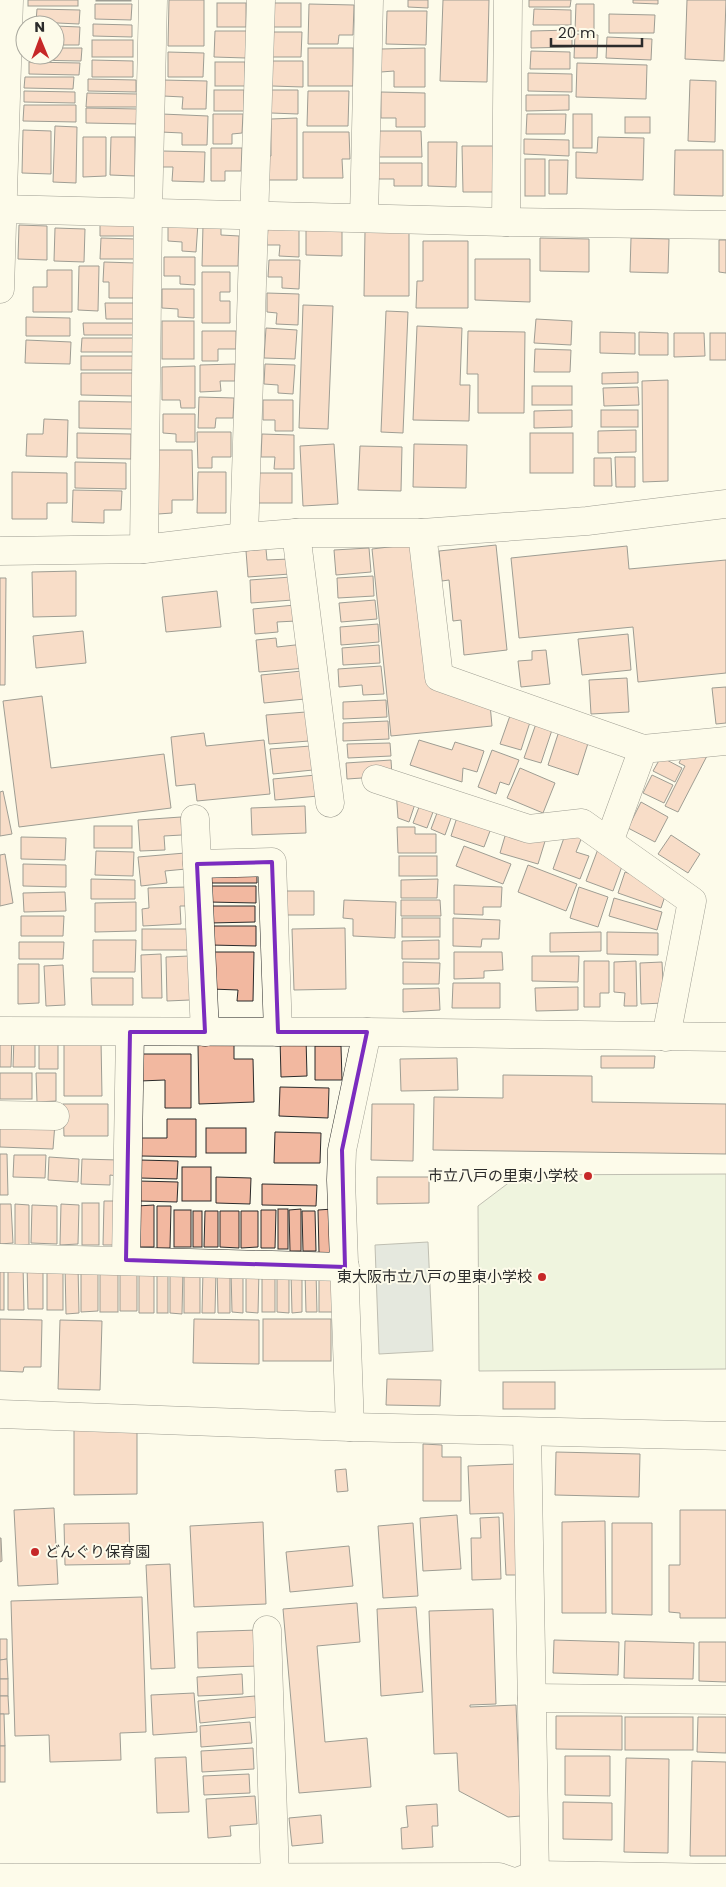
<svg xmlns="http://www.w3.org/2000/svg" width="726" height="1887" viewBox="0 0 726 1887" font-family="Poppins,'Noto Sans JP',sans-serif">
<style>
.green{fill:#deebd1;stroke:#74746e}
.water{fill:#c7d0d0;stroke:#74746e}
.building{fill:#f2b8a0;stroke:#2b2b2b}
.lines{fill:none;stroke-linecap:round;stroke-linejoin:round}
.street-casing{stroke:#2b2b2b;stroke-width:29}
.secondary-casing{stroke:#2b2b2b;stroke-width:29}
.street{stroke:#fdfbea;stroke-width:28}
.secondary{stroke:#fdfbea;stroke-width:28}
.marked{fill:none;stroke:#7b2cbf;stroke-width:4;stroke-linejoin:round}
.poi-dot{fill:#c62828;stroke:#fdfbea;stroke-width:2}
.labels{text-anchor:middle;stroke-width:4;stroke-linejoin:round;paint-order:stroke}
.poi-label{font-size:15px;fill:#2b2b2b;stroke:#fdfbea;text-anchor:end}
</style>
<rect width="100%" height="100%" fill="#fdfbea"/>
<polygon class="green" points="726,1174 726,1369 479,1371 478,1206 519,1175"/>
<polygon class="water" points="428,1242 433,1351 379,1354 375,1245"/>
<g class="building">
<rect x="28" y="0" width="50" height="6"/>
<rect x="96" y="0" width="35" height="1"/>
<polygon points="169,0 204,0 204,46 168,46"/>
<polygon points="408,0 428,0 428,8 408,7"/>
<polygon points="443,0 489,0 487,82 440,81"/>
<polygon points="529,0 571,0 570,7 529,7"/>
<polygon points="633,0 658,0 658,4 633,3"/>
<polygon points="687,0 726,0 724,61 685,59"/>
<rect x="217" y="3" width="29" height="24"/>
<rect x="272" y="3" width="29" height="24"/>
<polygon points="95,4 132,4 131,20 95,19"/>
<polygon points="309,4 354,5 353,35 339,35 338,44 308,44"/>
<polygon points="576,4 594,4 594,31 575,31"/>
<polygon points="37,9 80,10 79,24 36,22"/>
<polygon points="534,9 571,10 571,25 533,25"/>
<polygon points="387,11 427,11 426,45 386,44"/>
<polygon points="609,14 655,15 654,33 609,33"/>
<polygon points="93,24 132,25 132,37 93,36"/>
<polygon points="55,26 80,27 79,45 55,45"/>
<polygon points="572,30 572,47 531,48 531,31"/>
<polygon points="215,31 247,31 246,58 214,57"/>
<polygon points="270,32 302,32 301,57 270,57"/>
<polygon points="575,34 598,35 597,58 574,58"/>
<polygon points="607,37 652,39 651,60 606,58"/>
<rect x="92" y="40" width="41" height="17"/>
<polygon points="55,48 82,48 81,61 30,60 30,55 55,55"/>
<rect x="308" y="48" width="45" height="38"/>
<polygon points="425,48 425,87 394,87 394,71 381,72 381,49"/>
<polygon points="531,51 570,52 570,69 530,69"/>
<polygon points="168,52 204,53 203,77 168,77"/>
<polygon points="92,60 133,61 133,77 92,77"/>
<polygon points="272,61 303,61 303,87 272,86"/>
<polygon points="29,62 80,63 79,75 29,74"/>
<rect x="215" y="62" width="30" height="24"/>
<polygon points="577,63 647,65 646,99 576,97"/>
<polygon points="528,73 572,74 572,92 528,91"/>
<polygon points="25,77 74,77 73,89 24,88"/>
<polygon points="88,79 136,80 136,92 88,91"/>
<polygon points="163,80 207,81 206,109 182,109 183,97 163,96"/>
<polygon points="690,80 716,81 715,142 688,141"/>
<rect x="214" y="90" width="30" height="21"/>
<polygon points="271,90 298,90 298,114 271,113"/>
<polygon points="24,91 75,92 75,103 24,102"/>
<polygon points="308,91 349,91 348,126 307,126"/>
<polygon points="381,92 425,93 425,127 396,127 396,118 381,118"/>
<polygon points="87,93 138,94 138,107 86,107"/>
<polygon points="526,95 569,95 569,110 526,111"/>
<polygon points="24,105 76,105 76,122 23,121"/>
<polygon points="86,108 139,109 139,124 86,123"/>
<polygon points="162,114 208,116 207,145 182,145 182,133 161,132"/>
<polygon points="213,114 243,114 242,133 232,134 232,144 213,144"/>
<polygon points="527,114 566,114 565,134 526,134"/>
<rect x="573" y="114" width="19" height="34"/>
<rect x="625" y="117" width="25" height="16"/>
<polygon points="297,118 297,180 266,180 265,156 271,156 271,119"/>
<polygon points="55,126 77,127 76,183 53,182"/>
<polygon points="23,130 51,131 51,174 22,173"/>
<polygon points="376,131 421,131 422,157 377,157"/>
<polygon points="303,132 349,132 350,159 342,159 343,178 303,178"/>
<polygon points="83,137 106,137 106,176 83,177"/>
<polygon points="111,137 135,137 135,176 110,175"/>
<polygon points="598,137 644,138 643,180 576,178 576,152 597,153"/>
<polygon points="524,139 569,140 569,156 524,154"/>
<polygon points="428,142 457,142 456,187 428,186"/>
<polygon points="462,146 493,146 493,192 463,192"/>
<polygon points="211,148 242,148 241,171 225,171 225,181 211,181"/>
<polygon points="675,150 723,150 723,196 674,195"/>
<polygon points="163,151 205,152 204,182 172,181 173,167 162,167"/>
<rect x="525" y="159" width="20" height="37"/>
<polygon points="549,160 568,160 567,194 549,194"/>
<polygon points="376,163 422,163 422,186 394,186 394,179 376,179"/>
<polygon points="137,220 137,236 100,236 100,221"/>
<polygon points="168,222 198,223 196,252 182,251 182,242 168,241"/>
<polygon points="19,225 47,226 47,260 18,259"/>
<polygon points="203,225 221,225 221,235 239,236 238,266 202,266"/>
<polygon points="268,225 299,226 299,257 279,256 280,245 267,245"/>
<polygon points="55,228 85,229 84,262 54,261"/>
<polygon points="306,230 342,230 342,256 306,255"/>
<polygon points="365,231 409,232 409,296 364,296"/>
<polygon points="101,238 136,239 136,259 100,259"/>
<polygon points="540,238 589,239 589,272 540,271"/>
<polygon points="631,238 669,239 668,273 630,272"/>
<polygon points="719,240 726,240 726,273 719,272"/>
<polygon points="423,241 468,241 468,308 416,308 417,281 423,281"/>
<polygon points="164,257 195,257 195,285 180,284 180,276 164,276"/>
<polygon points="475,259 530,259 530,302 475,300"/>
<polygon points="269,260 300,260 299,289 282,288 282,277 268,277"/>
<polygon points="104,262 136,263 135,298 109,298 109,282 103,282"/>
<polygon points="79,266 99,266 98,311 78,310"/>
<polygon points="47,270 72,270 72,312 33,312 33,287 47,287"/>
<polygon points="202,272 230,272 230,292 220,292 220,301 230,301 230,323 202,323"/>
<polygon points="162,289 194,289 194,318 178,317 178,309 162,308"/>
<polygon points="267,293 299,294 298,325 276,324 277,313 267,312"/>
<polygon points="105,303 135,303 135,319 106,319"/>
<polygon points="303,305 333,306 328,429 299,428"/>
<polygon points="386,311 408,312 403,433 381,432"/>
<polygon points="26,317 70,318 70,336 26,336"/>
<polygon points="536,319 572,321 571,345 534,343"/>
<rect x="162" y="321" width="32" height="38"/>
<polygon points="83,323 135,323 135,335 84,335"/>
<polygon points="417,326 462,328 460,385 470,385 469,421 413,420"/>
<polygon points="266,328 297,330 295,359 264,358"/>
<polygon points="202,331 236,331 236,349 218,349 218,361 202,361"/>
<polygon points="468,331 525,332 524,413 478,413 478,374 467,374"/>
<polygon points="600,332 635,333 635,354 600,353"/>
<polygon points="639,332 668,333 668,355 639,355"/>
<polygon points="674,333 704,333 705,356 674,357"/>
<rect x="710" y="333" width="16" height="27"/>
<polygon points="82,338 135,338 136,352 81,352"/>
<polygon points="26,340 71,342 70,364 25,363"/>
<polygon points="535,349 571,350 570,372 534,372"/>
<rect x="81" y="356" width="53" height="14"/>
<polygon points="235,364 235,381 220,381 221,391 200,392 200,365"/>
<polygon points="265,364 295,365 293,394 278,393 278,385 264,384"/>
<polygon points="195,366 195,408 181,408 180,400 162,400 162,367"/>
<polygon points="638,372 638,383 602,384 602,373"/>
<polygon points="81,373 134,373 133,396 81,395"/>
<polygon points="668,380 668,481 643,482 642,381"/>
<rect x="532" y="386" width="40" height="19"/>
<polygon points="638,387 639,405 604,406 603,388"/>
<polygon points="199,397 234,398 233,418 216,418 215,428 198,428"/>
<polygon points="263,400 293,400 293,431 275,431 275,420 263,420"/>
<polygon points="79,401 133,402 132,429 79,428"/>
<polygon points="572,410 572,427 534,428 534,411"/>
<rect x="601" y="410" width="37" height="17"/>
<polygon points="163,414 195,414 195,442 176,442 176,434 163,433"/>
<polygon points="44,419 68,420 67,457 26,456 27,434 43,434"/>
<polygon points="636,430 636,452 598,453 598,431"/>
<polygon points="197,432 231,432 231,457 212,457 212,468 198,468"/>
<polygon points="77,433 131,434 131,459 77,458"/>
<rect x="530" y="433" width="43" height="40"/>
<polygon points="262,434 294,435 294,469 274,469 275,457 261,457"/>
<polygon points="334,444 338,504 303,506 300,446"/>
<polygon points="414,444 467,445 466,488 413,487"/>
<polygon points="360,446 402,447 401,491 358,490"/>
<polygon points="157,450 192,450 193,500 172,500 172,513 158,514"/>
<polygon points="615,457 635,457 635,487 616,487"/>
<polygon points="594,458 611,458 612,486 594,486"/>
<polygon points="75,462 126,463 126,489 75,488"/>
<polygon points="12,472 67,473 67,503 47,503 47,519 12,519"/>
<polygon points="198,472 226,472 226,513 197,513"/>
<rect x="257" y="473" width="35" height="30"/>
<polygon points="73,490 122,491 121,510 104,510 104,523 72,522"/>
<polygon points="422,543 437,689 490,704 492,726 391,736 372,549"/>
<polygon points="496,545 507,650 464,655 461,620 453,621 449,580 442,581 439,551"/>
<polygon points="627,546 629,569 726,560 726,673 638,682 633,627 519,638 511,558"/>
<polygon points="369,548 371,572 336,575 334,550"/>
<polygon points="266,549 267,560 289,559 290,574 248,577 246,551"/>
<polygon points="76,571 76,616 33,617 32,572"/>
<polygon points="373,576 374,596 338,598 337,578"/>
<polygon points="291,577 293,600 251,603 250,580"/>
<polygon points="0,578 6,578 5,685 0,685"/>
<polygon points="217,591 221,627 166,632 162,597"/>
<polygon points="375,600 377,619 341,622 339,603"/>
<polygon points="295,605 296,621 277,622 278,632 255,634 253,609"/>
<polygon points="378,624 379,642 341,645 340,627"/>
<polygon points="83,631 86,663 36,668 33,636"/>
<polygon points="628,634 631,670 582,675 578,639"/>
<polygon points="276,638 277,647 304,644 306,668 259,672 256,640"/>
<polygon points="379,645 380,663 343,665 342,648"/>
<polygon points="546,650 550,684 521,687 518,661 532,660 532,651"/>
<polygon points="381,666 384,694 363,695 362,685 339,687 338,669"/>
<polygon points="302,671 305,699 264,703 261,675"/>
<polygon points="627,678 629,712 591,714 589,680"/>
<polygon points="726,687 726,723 716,724 712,688"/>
<polygon points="42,696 51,768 164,754 171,808 19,827 3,701"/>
<polygon points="386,700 387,717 343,719 343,702"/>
<polygon points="512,710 532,716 521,750 500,744"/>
<polygon points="306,712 309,741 269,744 266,715"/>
<polygon points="538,718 554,724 541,763 524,758"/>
<polygon points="388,721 389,739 343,741 343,723"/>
<polygon points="560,728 590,737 578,775 548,765"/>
<polygon points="204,733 206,746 264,740 270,794 197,801 195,784 176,786 171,737"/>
<polygon points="419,740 452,750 455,742 484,751 477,772 463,768 462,782 410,765"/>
<polygon points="390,743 391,756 348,758 347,744"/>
<polygon points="311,746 313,770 273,774 270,749"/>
<polygon points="686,748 709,752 678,812 665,806 685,766 679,763"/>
<polygon points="492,750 519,760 509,785 500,782 496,794 478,787"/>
<polygon points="661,757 682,768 675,782 653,771"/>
<polygon points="391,760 392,776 347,779 346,763"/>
<polygon points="520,768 555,783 543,813 507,798"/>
<polygon points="316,775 318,796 275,800 273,779"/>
<polygon points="652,775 673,785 664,803 643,793"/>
<polygon points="396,790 417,798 409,822 398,818"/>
<polygon points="3,791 12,834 0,836 0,792"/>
<polygon points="422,799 436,804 427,828 413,823"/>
<polygon points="641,802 668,817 655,842 628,828"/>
<polygon points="440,805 454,810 445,835 431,829"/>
<polygon points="305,806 306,833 252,835 251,808"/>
<polygon points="459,811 493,823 484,847 451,836"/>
<polygon points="181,817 182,835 164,836 165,850 140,851 138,820"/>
<rect x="94" y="826" width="38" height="22"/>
<polygon points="508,826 546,838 538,864 500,853"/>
<polygon points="397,827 415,827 415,834 436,834 436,853 398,853"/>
<polygon points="566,832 582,837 576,852 589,856 580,879 553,869"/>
<polygon points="671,835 700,854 688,873 658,854"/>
<polygon points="21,837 66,838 65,860 21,859"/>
<polygon points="464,846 511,864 503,884 456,866"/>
<polygon points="598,849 625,858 613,891 586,881"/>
<polygon points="96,851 134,852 133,876 95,875"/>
<polygon points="185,853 186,869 165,871 167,883 141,886 138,857"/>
<polygon points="5,854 13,903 0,906 0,855"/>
<rect x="399" y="856" width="38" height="20"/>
<polygon points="23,864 66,865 66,887 23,886"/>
<polygon points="528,865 577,884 566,911 518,892"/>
<polygon points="257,866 257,883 209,883 209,867"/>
<polygon points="625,872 668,887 661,908 618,893"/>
<polygon points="91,879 135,880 135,899 91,899"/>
<polygon points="438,879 437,898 401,898 401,880"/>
<polygon points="454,885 502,887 501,907 483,907 483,915 454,914"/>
<polygon points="209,886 256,886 256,903 209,902"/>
<polygon points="188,887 188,906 180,906 181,924 143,926 142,909 149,908 148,888"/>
<polygon points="579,887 608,897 598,927 570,918"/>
<polygon points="284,891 314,891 314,915 285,915"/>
<polygon points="65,892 66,911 24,912 23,893"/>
<polygon points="614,898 662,912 657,930 609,916"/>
<polygon points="344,900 396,902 395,938 353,936 353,919 343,918"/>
<polygon points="401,900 440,900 441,916 401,916"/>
<polygon points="136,902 136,931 95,932 95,903"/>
<polygon points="209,906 255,906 255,922 210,923"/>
<polygon points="21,916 64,916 63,936 21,936"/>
<rect x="402" y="918" width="38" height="19"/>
<polygon points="453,918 500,920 499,939 482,939 481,947 453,946"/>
<polygon points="210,926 256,926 256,946 210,945"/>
<polygon points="345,928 346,989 294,990 292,929"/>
<rect x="142" y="929" width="49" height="21"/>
<polygon points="601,932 601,951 550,952 550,933"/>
<polygon points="607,932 658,933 658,955 607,954"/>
<polygon points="93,940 136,940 135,972 93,972"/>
<polygon points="439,940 439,959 402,959 402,941"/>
<polygon points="19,942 64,942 63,959 19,959"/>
<polygon points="211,952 254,952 253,1001 237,1001 238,990 211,989"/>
<polygon points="454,952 502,952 503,970 484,971 484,978 454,979"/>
<polygon points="161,954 162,998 142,998 141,955"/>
<polygon points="189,956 190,1000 167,1001 166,957"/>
<polygon points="532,956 579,956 578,982 532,981"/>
<polygon points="584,961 609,961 609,993 600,993 600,1007 584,1007"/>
<polygon points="636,961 637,1006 624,1006 625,993 614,992 614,962"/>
<polygon points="403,962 440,963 439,984 403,984"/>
<polygon points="662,962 664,1003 641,1004 640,963"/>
<polygon points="18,964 39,964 39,1003 18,1004"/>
<polygon points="63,965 65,1005 46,1006 44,966"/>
<polygon points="91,978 133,978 133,1005 92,1005"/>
<polygon points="453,983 500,983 500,1008 452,1008"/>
<polygon points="578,987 578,1010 536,1011 535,988"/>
<polygon points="439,988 440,1010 403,1012 403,989"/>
<polygon points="58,1036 58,1069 39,1069 39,1037"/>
<polygon points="0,1037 12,1037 11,1067 0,1067"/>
<polygon points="14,1037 35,1037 35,1067 13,1067"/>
<polygon points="306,1038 307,1076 281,1077 280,1039"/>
<polygon points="64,1040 101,1040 102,1096 64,1096"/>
<polygon points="198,1045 234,1045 234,1059 253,1059 254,1102 199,1104"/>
<polygon points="315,1046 341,1046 342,1080 315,1080"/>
<polygon points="140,1054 191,1054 191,1108 165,1108 165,1080 140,1081"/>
<polygon points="601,1056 655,1056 654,1068 601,1068"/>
<polygon points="457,1058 458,1090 401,1091 400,1059"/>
<rect x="0" y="1073" width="32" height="26"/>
<polygon points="36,1073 56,1073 56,1101 37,1102"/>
<polygon points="503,1075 592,1076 592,1102 726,1104 726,1154 433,1150 434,1097 503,1098"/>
<polygon points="280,1087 329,1088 328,1118 279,1116"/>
<polygon points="63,1104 108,1104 108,1136 64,1136"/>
<polygon points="372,1104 414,1104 413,1161 371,1160"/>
<polygon points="167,1119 196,1119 196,1157 141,1156 141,1138 167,1138"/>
<polygon points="0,1121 55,1123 53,1149 0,1147"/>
<rect x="206" y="1128" width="40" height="25"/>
<polygon points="275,1132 321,1133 320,1163 274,1163"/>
<polygon points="0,1154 7,1154 8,1195 0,1195"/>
<polygon points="14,1155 46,1155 45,1178 13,1177"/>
<polygon points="49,1157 79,1159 78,1182 48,1180"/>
<polygon points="82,1159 118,1160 118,1176 110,1175 110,1185 81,1184"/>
<polygon points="140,1160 178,1161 177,1179 140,1178"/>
<rect x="182" y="1167" width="29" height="34"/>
<polygon points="216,1177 251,1178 250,1204 216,1203"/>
<polygon points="377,1177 429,1177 429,1203 377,1204"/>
<polygon points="139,1181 178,1182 177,1202 139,1201"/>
<polygon points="262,1184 317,1185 316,1206 262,1205"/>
<polygon points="104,1201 121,1201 120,1245 103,1245"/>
<rect x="82" y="1203" width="17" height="42"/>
<polygon points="0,1204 11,1204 13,1243 0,1244"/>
<polygon points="15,1204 29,1205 29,1245 15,1245"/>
<polygon points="61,1204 79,1205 78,1244 60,1245"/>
<polygon points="32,1205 57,1206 57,1244 31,1243"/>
<polygon points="154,1205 154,1247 136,1247 137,1206"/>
<polygon points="157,1206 171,1206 170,1248 157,1248"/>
<rect x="278" y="1209" width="10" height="40"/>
<polygon points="301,1209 301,1251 290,1251 289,1210"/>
<polygon points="333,1209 333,1253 319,1253 318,1210"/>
<rect x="174" y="1210" width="17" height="37"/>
<polygon points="261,1210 276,1210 275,1248 261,1248"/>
<rect x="193" y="1211" width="9" height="36"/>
<polygon points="205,1211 218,1211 218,1247 204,1247"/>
<polygon points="220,1211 239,1211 239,1248 220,1247"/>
<polygon points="241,1211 258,1211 258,1247 241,1248"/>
<polygon points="302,1211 315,1211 316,1251 303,1251"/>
<polygon points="27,1264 43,1264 43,1309 28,1309"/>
<polygon points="8,1265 23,1265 24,1310 8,1310"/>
<polygon points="81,1265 98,1265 98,1311 81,1312"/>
<rect x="100" y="1265" width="18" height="47"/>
<polygon points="65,1266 78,1266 79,1313 66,1314"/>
<polygon points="120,1266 137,1267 137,1311 120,1311"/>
<polygon points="154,1266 154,1313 139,1313 139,1267"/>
<rect x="0" y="1267" width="4" height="43"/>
<rect x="47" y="1267" width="16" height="43"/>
<rect x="157" y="1269" width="11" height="44"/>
<polygon points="170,1269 183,1269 182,1314 170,1313"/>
<polygon points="217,1269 230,1269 230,1313 218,1313"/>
<rect x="184" y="1270" width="16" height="43"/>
<polygon points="203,1270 216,1270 215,1313 202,1313"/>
<polygon points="246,1270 259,1271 258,1313 246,1312"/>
<polygon points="231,1271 243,1271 243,1313 232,1312"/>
<polygon points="305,1272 316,1272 317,1312 306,1312"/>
<rect x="319" y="1272" width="18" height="40"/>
<rect x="262" y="1273" width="13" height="39"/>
<polygon points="277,1273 289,1273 289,1313 277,1312"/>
<polygon points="291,1273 302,1273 302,1312 292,1313"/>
<polygon points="0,1319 42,1320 41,1367 24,1367 23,1372 0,1371"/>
<polygon points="194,1319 259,1320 259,1364 193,1363"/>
<rect x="263" y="1319" width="68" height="42"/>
<polygon points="60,1320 102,1321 100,1390 58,1389"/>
<polygon points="387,1379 441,1380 440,1406 386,1405"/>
<rect x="503" y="1382" width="52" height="27"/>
<polygon points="74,1426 137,1426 137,1494 74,1495"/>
<polygon points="423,1444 442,1445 442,1457 461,1457 461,1501 423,1501"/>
<polygon points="556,1452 640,1454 639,1497 555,1495"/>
<polygon points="517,1464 521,1575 506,1575 503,1513 470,1514 468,1466"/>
<polygon points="346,1469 348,1491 337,1492 335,1470"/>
<polygon points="54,1508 58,1584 18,1586 14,1510"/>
<polygon points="680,1510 726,1510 726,1618 680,1618 680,1613 669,1612 669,1565 680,1565"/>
<polygon points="457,1515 461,1569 423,1571 420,1518"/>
<polygon points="499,1517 501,1579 472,1580 471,1538 481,1538 480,1518"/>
<polygon points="605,1521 606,1613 562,1613 562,1522"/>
<polygon points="263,1522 266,1604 194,1607 190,1526"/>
<polygon points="129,1523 130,1564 65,1565 64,1524"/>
<polygon points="413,1523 418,1596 383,1598 378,1526"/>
<polygon points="612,1523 652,1523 652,1615 612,1614"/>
<polygon points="0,1538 1,1538 2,1561 0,1562"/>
<polygon points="349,1546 353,1586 290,1592 286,1552"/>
<polygon points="170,1564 175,1668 151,1669 146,1565"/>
<polygon points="142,1597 146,1732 120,1733 121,1760 50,1762 49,1735 15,1736 11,1601"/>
<polygon points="357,1603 360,1642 317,1646 325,1742 367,1738 371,1787 299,1793 283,1609"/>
<polygon points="416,1607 423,1692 381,1696 377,1609"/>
<polygon points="493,1609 496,1704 470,1705 470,1707 516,1705 521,1816 508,1817 459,1791 457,1753 434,1754 429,1611"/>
<polygon points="258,1630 259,1666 198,1668 197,1632"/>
<polygon points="0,1639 7,1639 7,1659 0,1660"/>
<polygon points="554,1640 619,1642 618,1675 553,1673"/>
<polygon points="625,1641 694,1643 693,1679 624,1678"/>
<polygon points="699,1642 726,1642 726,1682 699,1681"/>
<polygon points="7,1659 8,1679 0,1679 0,1660"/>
<polygon points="242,1674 243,1694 198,1696 197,1677"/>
<rect x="0" y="1679" width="8" height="17"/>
<polygon points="194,1693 197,1732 153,1735 151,1695"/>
<polygon points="0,1696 8,1696 9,1714 0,1714"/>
<polygon points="255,1696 257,1717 200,1723 198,1701"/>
<polygon points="0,1714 4,1714 5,1746 0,1746"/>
<polygon points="556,1716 622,1716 622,1750 556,1749"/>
<rect x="625" y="1717" width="68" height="33"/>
<polygon points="698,1717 726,1717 726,1753 697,1752"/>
<polygon points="250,1722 252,1743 201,1747 200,1726"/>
<rect x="0" y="1746" width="5" height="36"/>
<polygon points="253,1748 254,1769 202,1772 201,1751"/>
<polygon points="565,1756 610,1756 610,1796 565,1795"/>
<polygon points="186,1757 189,1812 157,1813 155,1758"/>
<polygon points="626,1758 669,1759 668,1853 624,1852"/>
<polygon points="692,1761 726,1762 726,1856 690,1856"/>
<polygon points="249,1774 250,1793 204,1795 203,1776"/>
<polygon points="255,1796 257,1824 230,1826 231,1836 208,1838 206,1799"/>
<polygon points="563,1802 612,1803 612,1840 563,1839"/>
<polygon points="437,1804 438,1826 432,1826 433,1847 402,1849 401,1828 408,1827 406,1806"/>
<polygon points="321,1815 323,1843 292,1846 289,1818"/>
</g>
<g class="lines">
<g class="street-casing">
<g id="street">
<polyline points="0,209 506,222 726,225"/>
<polyline points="364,218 369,0"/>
<polyline points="506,222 508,0"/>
<polyline points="0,289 9,0"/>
<polyline points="296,533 330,803"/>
<polyline points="422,533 439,677 643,749"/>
<polyline points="244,537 261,0"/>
<polyline points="144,549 148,213 153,0"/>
<polyline points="0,551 144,549 244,537 296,533 422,533 587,521 726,504"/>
<polyline points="376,779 529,829 582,823 692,901 666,1037"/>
<polyline points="195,819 205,1032"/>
<polyline points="609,842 643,749 726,741"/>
<polyline points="197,864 272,862 278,1032"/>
<polyline points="0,1031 367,1032 726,1037"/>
<polyline points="0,1115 55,1116"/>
<polyline points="0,1258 345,1267"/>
<polyline points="126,1260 130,1032"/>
<polyline points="0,1414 350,1427 726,1436"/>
<polyline points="350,1427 341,1180 342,1150 367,1032"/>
<polyline points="527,1432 535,1875"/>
<polyline points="267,1630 275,1878"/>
<polyline points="532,1698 726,1700"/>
<polyline points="519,1881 535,1875 726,1878"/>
</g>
</g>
<g class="secondary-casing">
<polyline id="secondary" points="0,1878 499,1877 516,1883 519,1887"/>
</g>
<use href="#street" class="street"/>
<use href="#secondary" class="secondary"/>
</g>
<path d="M0 0H726V1887H0ZM272,862L278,1032H367L342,1150L345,1267L126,1260L130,1032H205L197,864Z" fill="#fdfbea" fill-opacity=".55" fill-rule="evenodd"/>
<path class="marked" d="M272,862L278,1032H367L342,1150L345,1267L126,1260L130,1032H205L197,864Z"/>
<g class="poi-dot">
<circle cx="588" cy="1176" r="5"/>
<circle cx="542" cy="1277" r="5"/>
<circle cx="35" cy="1552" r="5"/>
</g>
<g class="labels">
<g class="poi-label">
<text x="578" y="1181">市立八戸の里東小学校</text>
<text x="532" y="1282">東大阪市立八戸の里東小学校</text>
<text x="45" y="1557" text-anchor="start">どんぐり保育園</text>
</g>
</g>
<g transform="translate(40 40) rotate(359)"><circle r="24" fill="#fdfbea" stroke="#a9a89e"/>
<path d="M0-4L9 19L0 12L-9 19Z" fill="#c62828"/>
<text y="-8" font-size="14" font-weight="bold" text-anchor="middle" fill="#2b2b2b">N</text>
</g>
<path d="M551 38v8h91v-8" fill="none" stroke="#2b2b2b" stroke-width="2.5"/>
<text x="558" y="38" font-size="15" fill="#2b2b2b" stroke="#fdfbea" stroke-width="4" paint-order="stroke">20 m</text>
</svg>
